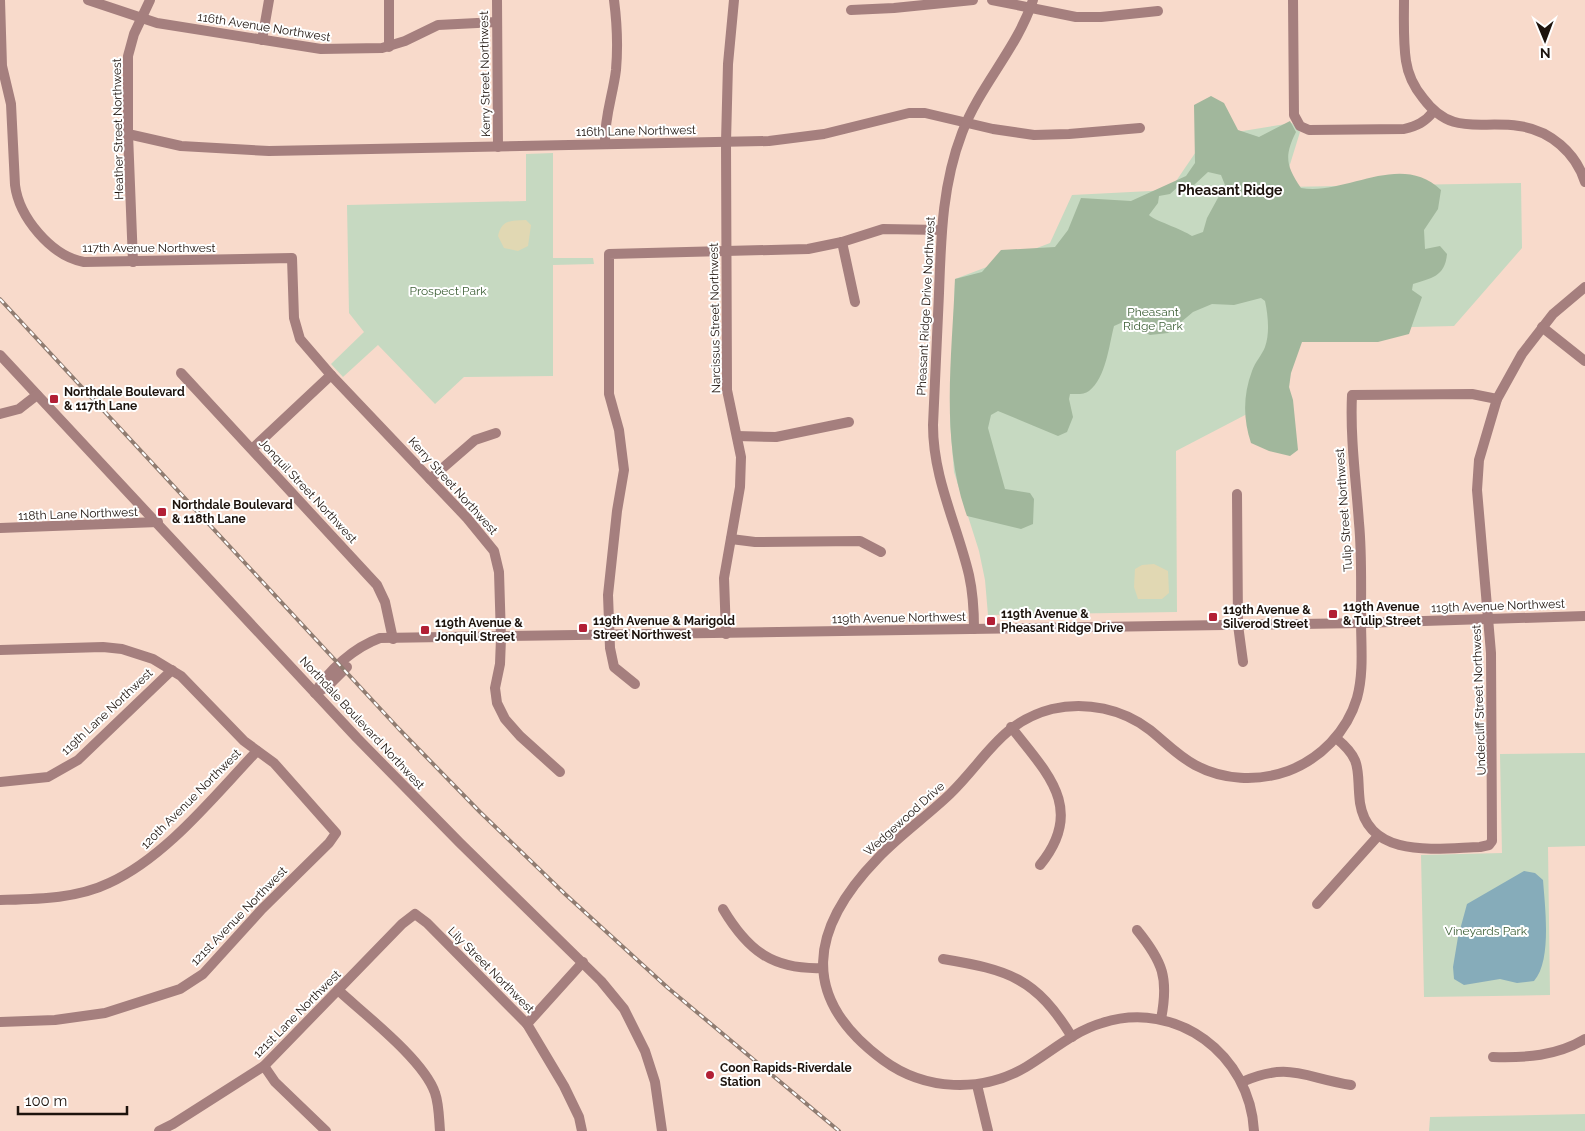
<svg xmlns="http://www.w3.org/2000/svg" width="1585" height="1131" viewBox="0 0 1585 1131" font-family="Raleway,sans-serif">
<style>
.green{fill:#c6d9c1}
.forest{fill:#a1b79c;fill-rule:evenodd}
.sand{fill:#e1d8b3}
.water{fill:#86acba}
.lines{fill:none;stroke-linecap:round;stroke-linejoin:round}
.minor{stroke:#a57f7e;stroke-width:10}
.rail-casing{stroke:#907c71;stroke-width:4}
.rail{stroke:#fff;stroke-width:2;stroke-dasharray:5.5;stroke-linecap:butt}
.poi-dot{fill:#b21f35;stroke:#fff;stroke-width:2}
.labels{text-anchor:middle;stroke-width:4;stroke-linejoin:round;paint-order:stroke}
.street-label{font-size:12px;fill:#1d130d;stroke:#fff}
.park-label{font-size:12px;fill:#3c5e35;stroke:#fff}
.poi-label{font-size:12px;font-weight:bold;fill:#1d130d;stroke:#fff;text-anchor:start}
.neighbourhood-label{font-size:14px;font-weight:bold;fill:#1d130d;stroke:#fff}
</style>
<rect width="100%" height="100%" fill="#f8dacb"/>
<g class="green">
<polygon points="1292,123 1300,132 1283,187 1521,183 1522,248 1454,326 1291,330 1289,392 1176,451 1177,612 988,615 985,580 979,551 954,472 950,422 955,279 1050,243 1072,195 1170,190 1206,137"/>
<polygon points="553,153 553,258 593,258 594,264 553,265 553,376 464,377 435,404 378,345 343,377 331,364 364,332 349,313 347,205 526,201 526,154"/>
<polygon points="1585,753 1585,846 1548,847 1550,995 1424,997 1421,855 1502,853 1500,754"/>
<polygon points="1585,1114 1585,1131 1429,1131 1430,1117"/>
</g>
<path class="forest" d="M1211,96L1224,103L1238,130L1259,137L1290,121L1296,132C1284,156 1286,166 1301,188C1346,196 1400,151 1441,190L1438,209L1424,230L1425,249L1440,246L1447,254C1445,277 1431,278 1413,284L1412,290L1422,297L1409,334L1378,342H1302L1291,373L1289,387L1293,400L1298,450L1290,456L1269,451L1251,443C1243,419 1243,395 1252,371C1255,362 1262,355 1265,347C1270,333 1268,315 1265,301L1261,298L1234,305L1212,304L1193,312L1168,333L1150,335L1123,322L1114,326C1109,345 1106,378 1089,391C1084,395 1077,394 1070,394L1069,399L1073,417L1067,432L1058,436L998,411L991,415L988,428L1005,489L1030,493L1034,499L1033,524L1021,529L967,516C940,440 952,358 955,279L982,272L1001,250L1055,247L1068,230L1081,198L1131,201L1186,176L1195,163L1194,105ZM1208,172L1221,175L1225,185L1207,218L1203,232L1192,236C1182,229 1153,220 1149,215L1158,203L1159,196L1170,194L1181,184L1194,185Z"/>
<g class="sand">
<path d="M526,220L531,225L528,246L518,251L504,248L498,236C502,219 511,221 526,220Z"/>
<polygon points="1154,564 1168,571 1169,593 1162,599 1138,599 1134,587 1135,569 1142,565"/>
</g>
<path class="water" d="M1524,871L1535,873L1543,880C1545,907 1552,961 1534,981L1517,983L1500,979L1464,985L1454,979L1453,967L1458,937L1467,904Z"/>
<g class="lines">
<g class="minor">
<path d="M0,0L2,66L11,104L15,185C19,217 51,256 84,262L292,258L294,318L300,339L331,375L467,518L494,551L499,572L501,638L500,664L495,688L497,703L505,719L520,736L560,772"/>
<polyline points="88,0 157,23 321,49 382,48 405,41 438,25 497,22"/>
<polyline points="389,0 389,47"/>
<polyline points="497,0 498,147"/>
<polyline points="992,0 1076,17 1101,17 1158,11"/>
<path d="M1293,0L1294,115L1300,126L1309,130L1404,129C1417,126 1425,122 1433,112"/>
<path d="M1404,0C1404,20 1403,41 1406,61C1408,75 1414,87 1423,98C1452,137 1479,120 1519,126C1550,130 1576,153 1585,182"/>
<polyline points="851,10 894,8 973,0"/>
<polyline points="262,40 269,0"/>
<polyline points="128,134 181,146 269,151 769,141 824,134 909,113 925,113 993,129 1034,135 1069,134 1140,128"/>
<path d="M605,144C604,118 613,95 616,70C618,47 617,23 614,0"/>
<polyline points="842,242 855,302"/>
<polyline points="133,262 128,134 128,56 134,34 150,0"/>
<polyline points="1542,327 1585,361"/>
<polyline points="0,355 357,738 460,843 601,981 624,1009 645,1051 655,1082 662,1131"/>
<polyline points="181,373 377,585 385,602 393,639"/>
<polyline points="0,414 19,409 37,395"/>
<polyline points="737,436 776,437 849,422"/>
<polyline points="252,449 331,375"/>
<polyline points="430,479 475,440 496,433"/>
<polyline points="1237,494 1238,625 1243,662"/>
<polyline points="0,528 158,522"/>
<polyline points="731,539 755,542 860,541 881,552"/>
<path d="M974,629C974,611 973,593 969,575C957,524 933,479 933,425C935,381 937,337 939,293C941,238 942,185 962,133C980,85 1017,49 1033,0"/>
<polyline points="726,634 724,578 740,487 741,457 727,390 726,142 728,64 734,0"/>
<polyline points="0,650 103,647 122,649 153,659 181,676 244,741 274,763 336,833 329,843 262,909 203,974 180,989 105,1013 55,1020 0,1022"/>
<polyline points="635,684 614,667 610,648 608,595 617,511 624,470 619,430 609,394 609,254 808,249 842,242 883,229 941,230"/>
<path d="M315,693C328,670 355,647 380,638L1361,623L1585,616"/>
<polyline points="315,693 327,687 347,667"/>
<path d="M1011,727C1047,773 1086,809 1040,865"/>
<path d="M1336,738C1364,761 1356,770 1360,803C1369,860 1439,848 1480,847L1489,845L1492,841L1491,653L1477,490L1479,460L1497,399L1522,354L1553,314L1585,287"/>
<polyline points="0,782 48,777 78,760 172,670"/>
<path d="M0,900C36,899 76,899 109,883C166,857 214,796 257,751"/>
<polyline points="1317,904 1378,836"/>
<path d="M723,909C748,951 773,970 823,968"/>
<path d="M1137,930C1163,962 1169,978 1161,1019"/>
<path d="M943,959C1009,970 1036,978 1072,1037"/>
<path d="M338,990C364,1014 424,1060 435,1093C439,1104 439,1119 440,1131"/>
<polyline points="527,1024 583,962"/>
<path d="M1493,1057C1525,1058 1557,1056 1585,1039"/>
<polyline points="264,1066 275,1082 326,1131"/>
<path d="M1242,1082C1289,1061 1305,1078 1351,1085"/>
<polyline points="977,1085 988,1131"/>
<polyline points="159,1131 173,1124 264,1066 402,924 415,914 427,923 527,1024 564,1086 579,1117 582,1131"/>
<path d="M1254,1131C1250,1055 1177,999 1102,1023C1074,1031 1051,1052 1026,1067C982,1093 925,1091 883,1060C798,997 810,928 878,858C900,835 927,816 950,794C985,760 1001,722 1052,709C1086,701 1123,709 1150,730C1165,742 1178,756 1195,765C1223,780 1257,782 1288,771C1320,759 1347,732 1357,698C1364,673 1361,645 1361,619C1361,587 1362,554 1359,523C1356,480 1350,438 1352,395L1472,394L1497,399"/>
</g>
<g class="rail-casing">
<polyline id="rail" points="0,299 399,729 480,812 565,894 668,988 839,1131"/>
</g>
<use href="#rail" class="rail"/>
</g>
<g class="poi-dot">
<rect x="49" y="394" width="10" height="10" rx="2.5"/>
<rect x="157" y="507" width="10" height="10" rx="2.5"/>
<rect x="1328" y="609" width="10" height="10" rx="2.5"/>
<rect x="1208" y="612" width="10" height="10" rx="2.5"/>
<rect x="986" y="616" width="10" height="10" rx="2.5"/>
<rect x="578" y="623" width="10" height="10" rx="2.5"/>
<rect x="420" y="625" width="10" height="10" rx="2.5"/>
<circle cx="710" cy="1075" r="5"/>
</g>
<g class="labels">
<g class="street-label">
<text transform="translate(264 27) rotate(9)" y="4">116th Avenue Northwest</text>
<text transform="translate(485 74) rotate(-91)" y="4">Kerry Street Northwest</text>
<text transform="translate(118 129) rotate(-91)" y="4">Heather Street Northwest</text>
<text transform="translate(636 131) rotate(-1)" y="4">116th Lane Northwest</text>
<text x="149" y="252">117th Avenue Northwest</text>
<text transform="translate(926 306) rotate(-87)" y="4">Pheasant Ridge Drive Northwest</text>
<text transform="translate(715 318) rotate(-91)" y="4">Narcissus Street Northwest</text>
<text transform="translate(453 486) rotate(48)" y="4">Kerry Street Northwest</text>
<text transform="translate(308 491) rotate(47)" y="4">Jonquil Street Northwest</text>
<text transform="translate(1344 510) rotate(-94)" y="4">Tulip Street Northwest</text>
<text transform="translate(78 514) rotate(-2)" y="4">118th Lane Northwest</text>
<text transform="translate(1498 606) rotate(-2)" y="4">119th Avenue Northwest</text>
<text transform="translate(899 618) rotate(-1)" y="4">119th Avenue Northwest</text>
<text transform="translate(1479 700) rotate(-92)" y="4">Undercliff Street Northwest</text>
<text transform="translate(107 712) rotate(-43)" y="4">119th Lane Northwest</text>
<text transform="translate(362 723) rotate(47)" y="4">Northdale Boulevard Northwest</text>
<text transform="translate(191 799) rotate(-45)" y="4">120th Avenue Northwest</text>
<text transform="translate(904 819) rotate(-42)" y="4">Wedgewood Drive</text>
<text transform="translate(239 916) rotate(-46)" y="4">121st Avenue Northwest</text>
<text transform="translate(491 970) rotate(45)" y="4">Lily Street Northwest</text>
<text transform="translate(297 1014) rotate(-45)" y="4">121st Lane Northwest</text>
</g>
<g class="park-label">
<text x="448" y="295">Prospect Park</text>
<text x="1153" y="316">Pheasant<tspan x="1153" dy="14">Ridge Park</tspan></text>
<text x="1486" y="935">Vineyards Park</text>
</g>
<g class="poi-label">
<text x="64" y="396">Northdale Boulevard<tspan x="64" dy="14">&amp; 117th Lane</tspan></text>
<text x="172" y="509">Northdale Boulevard<tspan x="172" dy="14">&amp; 118th Lane</tspan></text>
<text x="1343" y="611">119th Avenue<tspan x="1343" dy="14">&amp; Tulip Street</tspan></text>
<text x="1223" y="614">119th Avenue &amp;<tspan x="1223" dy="14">Silverod Street</tspan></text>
<text x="1001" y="618">119th Avenue &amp;<tspan x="1001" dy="14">Pheasant Ridge Drive</tspan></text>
<text x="593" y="625">119th Avenue &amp; Marigold<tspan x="593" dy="14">Street Northwest</tspan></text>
<text x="435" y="627">119th Avenue &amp;<tspan x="435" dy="14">Jonquil Street</tspan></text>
<text x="720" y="1072">Coon Rapids-Riverdale<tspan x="720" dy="14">Station</tspan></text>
</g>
<g class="neighbourhood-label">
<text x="1230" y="195">Pheasant Ridge</text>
</g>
</g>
<g transform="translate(1545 40) rotate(179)" stroke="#ffffff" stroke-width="4" paint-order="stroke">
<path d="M0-4L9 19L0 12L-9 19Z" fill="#1d130d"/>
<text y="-8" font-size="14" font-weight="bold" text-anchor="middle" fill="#1d130d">N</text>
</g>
<path d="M18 1106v8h109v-8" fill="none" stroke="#1d130d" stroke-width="2.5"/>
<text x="25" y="1106" font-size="15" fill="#1d130d" stroke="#ffffff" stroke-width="4" paint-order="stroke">100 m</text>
</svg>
